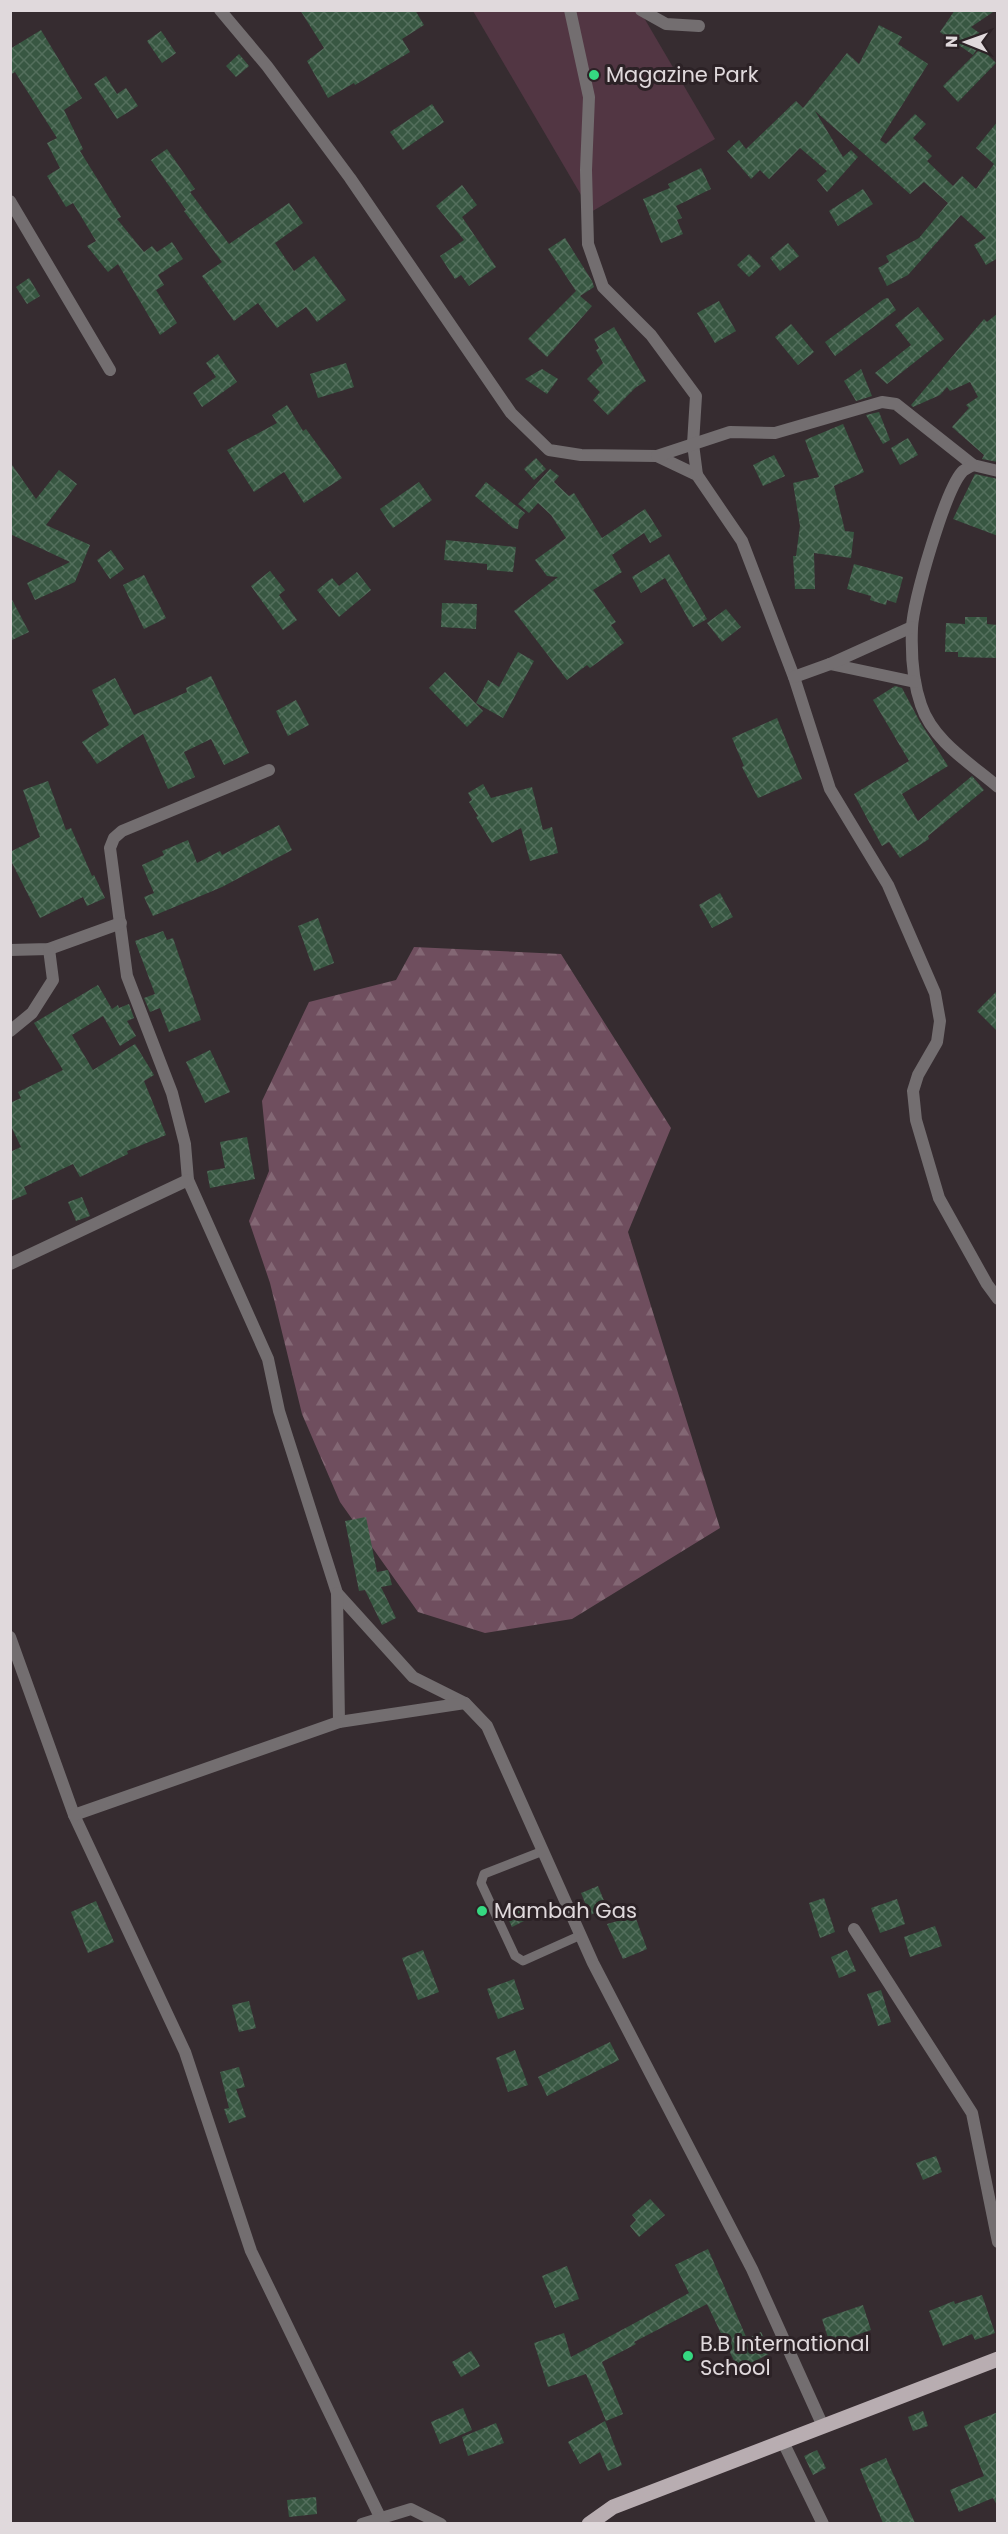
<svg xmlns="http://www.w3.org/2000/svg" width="1008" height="2534" viewBox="0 0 1008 2534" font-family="Poppins,sans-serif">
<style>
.forest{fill:url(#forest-firs)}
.garden{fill:#523643}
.building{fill:url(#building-cross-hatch)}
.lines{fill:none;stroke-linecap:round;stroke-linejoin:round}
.service{stroke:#736e70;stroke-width:9}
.minor{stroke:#736e70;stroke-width:12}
.primary{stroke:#b8adb1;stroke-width:15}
.poi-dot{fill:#35d881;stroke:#2c2226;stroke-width:2}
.labels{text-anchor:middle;stroke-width:6;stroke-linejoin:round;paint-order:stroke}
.poi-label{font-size:21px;fill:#e0d9dc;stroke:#2c2226;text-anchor:start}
</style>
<defs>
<pattern id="forest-firs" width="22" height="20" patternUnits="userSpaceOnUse" patternTransform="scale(1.5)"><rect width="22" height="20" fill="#6f4e5e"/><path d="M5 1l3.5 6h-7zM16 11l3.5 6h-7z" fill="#836774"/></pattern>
<pattern id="building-cross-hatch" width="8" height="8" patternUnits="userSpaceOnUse" patternTransform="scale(1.5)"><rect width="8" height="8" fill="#385742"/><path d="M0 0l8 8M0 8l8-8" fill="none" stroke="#546f5d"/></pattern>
</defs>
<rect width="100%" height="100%" fill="#362c30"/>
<polygon class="forest" points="414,947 561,954 671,1128 628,1232 720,1528 572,1619 485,1633 418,1612 340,1502 302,1414 270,1283 249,1221 269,1171 262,1101 309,1002 396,980"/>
<polygon class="garden" points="473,11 640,11 715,139 591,212"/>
<g class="building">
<polygon points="300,10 415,10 424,25 402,39 410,52 355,85 354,83 328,98 307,61 324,48"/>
<polygon points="955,10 996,10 971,27 985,37 973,55 940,32"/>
<polygon points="879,25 902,37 898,44 928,64 880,140 886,144 915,114 926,124 913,138 932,156 927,161 953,186 962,176 976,189 994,164 976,148 998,121 998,258 986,265 974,245 986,238 961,215 908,275 887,286 878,268 889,262 886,256 919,238 948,203 924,182 910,194 815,111 843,157 851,150 858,157 827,192 817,180 827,171 800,148 769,179 760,170 751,179 727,151 739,140 746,149 796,101 803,108 847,53 859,64"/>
<polygon points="41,30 82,98 64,110 83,149 80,151 121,217 117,219 144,252 152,246 157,252 172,242 183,259 158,275 164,285 156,290 177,323 160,335 118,264 108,272 87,246 96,241 73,203 66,207 47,176 60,168 47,143 57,138 15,72 10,75 10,49"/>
<polygon points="161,31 176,53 162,63 147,41"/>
<polygon points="981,48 996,63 958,102 943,86"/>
<polygon points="239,54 249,66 236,77 226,66"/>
<polygon points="106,76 117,94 126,88 138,106 117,119 94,84"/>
<polygon points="432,104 444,122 403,150 390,132"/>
<polygon points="167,149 195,189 190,192 229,244 289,203 303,223 275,243 294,271 314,256 346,300 317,322 306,307 277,328 258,303 234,321 202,276 222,262 184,211 186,210 151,160"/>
<polygon points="701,168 711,189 676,206 682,218 677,220 683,234 661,243 643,199 670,188 668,184"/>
<polygon points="462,185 477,205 462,217 496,267 469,286 461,275 455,279 440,256 464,240 436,206"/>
<polygon points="863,189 873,204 838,226 829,211"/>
<polygon points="565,238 592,281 594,287 580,296 592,306 547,357 528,339 576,291 548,249"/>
<polygon points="788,243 799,256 780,271 770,258"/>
<polygon points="749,254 761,266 749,277 737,265"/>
<polygon points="29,278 40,296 27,304 16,287"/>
<polygon points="888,298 896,310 835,356 825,342 884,299"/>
<polygon points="719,301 736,331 715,343 697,313"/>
<polygon points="918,307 944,339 887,384 875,373 911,345 895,325"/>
<polygon points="998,313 998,462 982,459 984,455 952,427 969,408 966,405 978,397 970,382 950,391 947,387 940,395 913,407 911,405 984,319 987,322"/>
<polygon points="791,324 814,352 798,365 775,337"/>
<polygon points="614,327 646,381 635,388 608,415 593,400 600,392 587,379 603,363 596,350 599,348 594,339"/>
<polygon points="218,354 237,382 202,407 193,393 216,377 206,363"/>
<polygon points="346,363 354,387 318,398 310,374"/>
<polygon points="542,369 558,379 547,394 525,379"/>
<polygon points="861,369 872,396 856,401 844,381"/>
<polygon points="287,405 303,431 306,429 342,478 304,503 284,472 254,492 227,450 277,423 272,415"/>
<polygon points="879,412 890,440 883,444 866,415"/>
<polygon points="843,424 864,472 834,486 845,531 854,532 851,558 814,553 815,589 795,589 793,556 796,556 800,526 793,483 819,477 805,440"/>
<polygon points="908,438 918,455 900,465 891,448"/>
<polygon points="774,455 785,476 763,486 753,465"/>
<polygon points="536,458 546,469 534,480 524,469"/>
<polygon points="10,462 36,499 59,470 77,484 46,525 90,545 75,582 35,600 27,583 70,562 10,534"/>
<polygon points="550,469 559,476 554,482 569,496 574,493 602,538 645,509 662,536 650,543 644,533 612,555 622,572 593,590 616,622 611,625 624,643 590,668 587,665 567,680 514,611 558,577 547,576 535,560 566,538 551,515 538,503 529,513 518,504"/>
<polygon points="975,474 998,479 998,536 953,519"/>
<polygon points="419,482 432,500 393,528 380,509"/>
<polygon points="486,482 525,513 519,520 518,529 513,528 475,496"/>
<polygon points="446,540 516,547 513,572 487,570 487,564 444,560"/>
<polygon points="111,550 124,569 110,579 97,560"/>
<polygon points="669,554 707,619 693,627 665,578 641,593 632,577"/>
<polygon points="854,564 903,577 896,603 887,600 886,605 870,600 871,596 847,589"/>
<polygon points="270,571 285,590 279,595 297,620 283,630 251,586"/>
<polygon points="357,572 371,590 339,617 317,590 332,578 339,586"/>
<polygon points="144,575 166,618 144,629 123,585"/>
<polygon points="10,596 29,632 10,641"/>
<polygon points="442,603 477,604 476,629 441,627"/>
<polygon points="726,609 741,627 722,642 707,623"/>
<polygon points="965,617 987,617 987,624 998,625 998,658 958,657 958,652 945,652 946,623 965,624"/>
<polygon points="518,652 534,661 503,718 476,703 488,680 499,687"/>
<polygon points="445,672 483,711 467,727 429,688"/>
<polygon points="211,676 249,753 224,765 211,739 184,752 195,777 168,789 143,734 97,764 82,742 109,725 92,690 115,678 134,715 187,692 186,688"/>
<polygon points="895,686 902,688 920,722 948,766 902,794 918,821 972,776 984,790 928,836 929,839 900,858 889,842 882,846 854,794 909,761 873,700"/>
<polygon points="296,700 309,725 288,736 276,711"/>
<polygon points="777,718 802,779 758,798 742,767 744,766 732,738"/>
<polygon points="48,781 66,830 71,828 92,876 94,875 105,898 87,906 83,897 40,918 10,859 10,852 40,837 23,790"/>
<polygon points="483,784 491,798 532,787 543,830 552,827 558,853 530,861 521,828 492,843 476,817 478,816 469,802 472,800 468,793"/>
<polygon points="279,825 292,850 222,887 153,916 144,897 154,893 142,865 164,855 162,851 188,840 197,863 220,851 222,855"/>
<polygon points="720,893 733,917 712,928 699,905"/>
<polygon points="318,918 334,963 314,971 298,926"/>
<polygon points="163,931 167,940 173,938 201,1020 169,1032 160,1008 150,1012 144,998 155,994 135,941"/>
<polygon points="98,985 112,1009 118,1005 119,1008 129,1004 134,1018 127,1021 136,1036 120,1046 103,1016 72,1035 93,1070 135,1044 154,1075 144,1081 166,1135 127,1151 128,1154 80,1177 73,1164 24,1187 27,1194 10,1201 10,1152 21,1147 10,1124 10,1103 21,1098 18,1092 63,1070 34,1023"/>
<polygon points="998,990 998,1032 977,1011"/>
<polygon points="210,1050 230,1092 205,1103 186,1062"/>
<polygon points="247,1137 255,1179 210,1188 207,1171 225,1168 220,1142"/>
<polygon points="82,1197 90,1216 76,1221 68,1202"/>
<polygon points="366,1517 377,1572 388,1570 392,1585 381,1587 396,1618 382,1625 365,1590 359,1591 345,1521"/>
<polygon points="598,1886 607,1908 590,1915 581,1893"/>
<polygon points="824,1898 835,1932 820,1938 809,1903"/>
<polygon points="897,1899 905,1924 880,1933 871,1908"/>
<polygon points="96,1901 114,1942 88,1953 71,1912"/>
<polygon points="523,1903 530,1918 512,1927 505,1912"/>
<polygon points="635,1916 647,1949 623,1959 607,1924"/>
<polygon points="935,1926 942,1946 910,1957 904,1937"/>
<polygon points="423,1950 439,1992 418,2000 402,1958"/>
<polygon points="847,1950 856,1971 839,1978 831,1957"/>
<polygon points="514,1979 524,2009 498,2019 487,1989"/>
<polygon points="881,1990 891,2022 878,2026 867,1994"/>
<polygon points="249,2001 256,2028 239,2032 232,2005"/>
<polygon points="610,2042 619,2060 547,2096 538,2077"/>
<polygon points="515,2050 528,2085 508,2092 496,2058"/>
<polygon points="239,2067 245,2087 236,2089 246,2117 229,2123 224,2109 229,2108 220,2072"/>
<polygon points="936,2156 942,2172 923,2180 916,2163"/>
<polygon points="650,2199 665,2215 639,2237 630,2226 636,2220 632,2215"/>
<polygon points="708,2249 747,2339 761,2332 771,2353 738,2369 707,2304 634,2342 636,2344 602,2362 623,2414 606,2421 586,2374 548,2387 534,2343 564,2333 571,2357 633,2324 689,2293 675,2265"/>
<polygon points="567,2266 579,2299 555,2308 542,2276"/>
<polygon points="982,2295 995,2333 975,2340 972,2334 943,2346 929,2311 954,2301 955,2304"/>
<polygon points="863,2305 871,2330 830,2344 822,2319"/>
<polygon points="471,2351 480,2366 461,2377 452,2362"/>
<polygon points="463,2408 472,2430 440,2444 431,2422"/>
<polygon points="923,2411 928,2426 913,2431 908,2417"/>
<polygon points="998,2412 998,2507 993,2498 959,2512 950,2490 984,2476 964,2426"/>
<polygon points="605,2421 622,2465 608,2471 600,2452 580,2464 568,2442"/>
<polygon points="496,2423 504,2443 468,2456 462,2437"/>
<polygon points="817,2450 826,2468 813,2475 804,2456"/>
<polygon points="886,2458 915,2523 883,2523 860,2469"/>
<polygon points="316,2497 317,2514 289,2517 287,2500"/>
</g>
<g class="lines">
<polyline class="service" points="543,1851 484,1874 481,1883 515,1956 523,1961 581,1935"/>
<g class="minor">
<polyline points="220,10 267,66 350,178 511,413 549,450 581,455 657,456 697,475 742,541 794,677 830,789 888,885 935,993 940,1021 937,1042 918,1075 913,1091 916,1120 939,1198 987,1284 998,1299"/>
<polyline points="570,10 589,97 586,170 588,244 603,287 651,335 696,396 693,444 697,475"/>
<polyline points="641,10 666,24 699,26"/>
<polyline points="10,201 110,370"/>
<polyline points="657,456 730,432 775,433 882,402 896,404 973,465 998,471"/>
<path d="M973,465C970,467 965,469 962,472C945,491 913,601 912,628C911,653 913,682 921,705C933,741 970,763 998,787"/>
<polyline points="830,664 915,682"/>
<polyline points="794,677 830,664 912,627"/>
<polyline points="269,770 122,831 114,838 110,848 127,976 172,1093 185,1144 188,1180 268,1359 279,1411 337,1593 413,1677 465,1703 487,1726 593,1963 752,2269 822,2424"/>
<polyline points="10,950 49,949 121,923"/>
<polyline points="10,1031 32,1013 53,980 49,949"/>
<polyline points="10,1264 188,1180"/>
<polyline points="337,1593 339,1722"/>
<polyline points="10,1637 74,1815 185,2052 251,2251 380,2517"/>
<polyline points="74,1815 339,1722 465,1703"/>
<polyline points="854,1929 972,2113 998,2242"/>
<polyline points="783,2442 823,2524"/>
<polyline points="362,2524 411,2509 441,2524"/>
</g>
<polyline class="primary" points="589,2524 613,2507 998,2359"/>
</g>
<g class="poi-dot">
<circle cx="594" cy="75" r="6"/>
<circle cx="482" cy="1911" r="6"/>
<circle cx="688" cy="2356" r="6"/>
</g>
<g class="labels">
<g class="poi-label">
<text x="606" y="82">Magazine Park</text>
<text x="494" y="1918">Mambah Gas</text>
<text x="700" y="2351">B.B International<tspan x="700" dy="24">School</tspan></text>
</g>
</g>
<rect width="1008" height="2534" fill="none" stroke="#e0d9dc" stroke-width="24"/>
<g transform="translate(966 42) rotate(271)" stroke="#2c2226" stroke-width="4.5" paint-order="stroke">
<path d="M0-4.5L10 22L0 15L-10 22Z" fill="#e0d9dc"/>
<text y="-9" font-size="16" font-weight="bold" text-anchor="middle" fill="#e0d9dc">N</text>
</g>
</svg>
